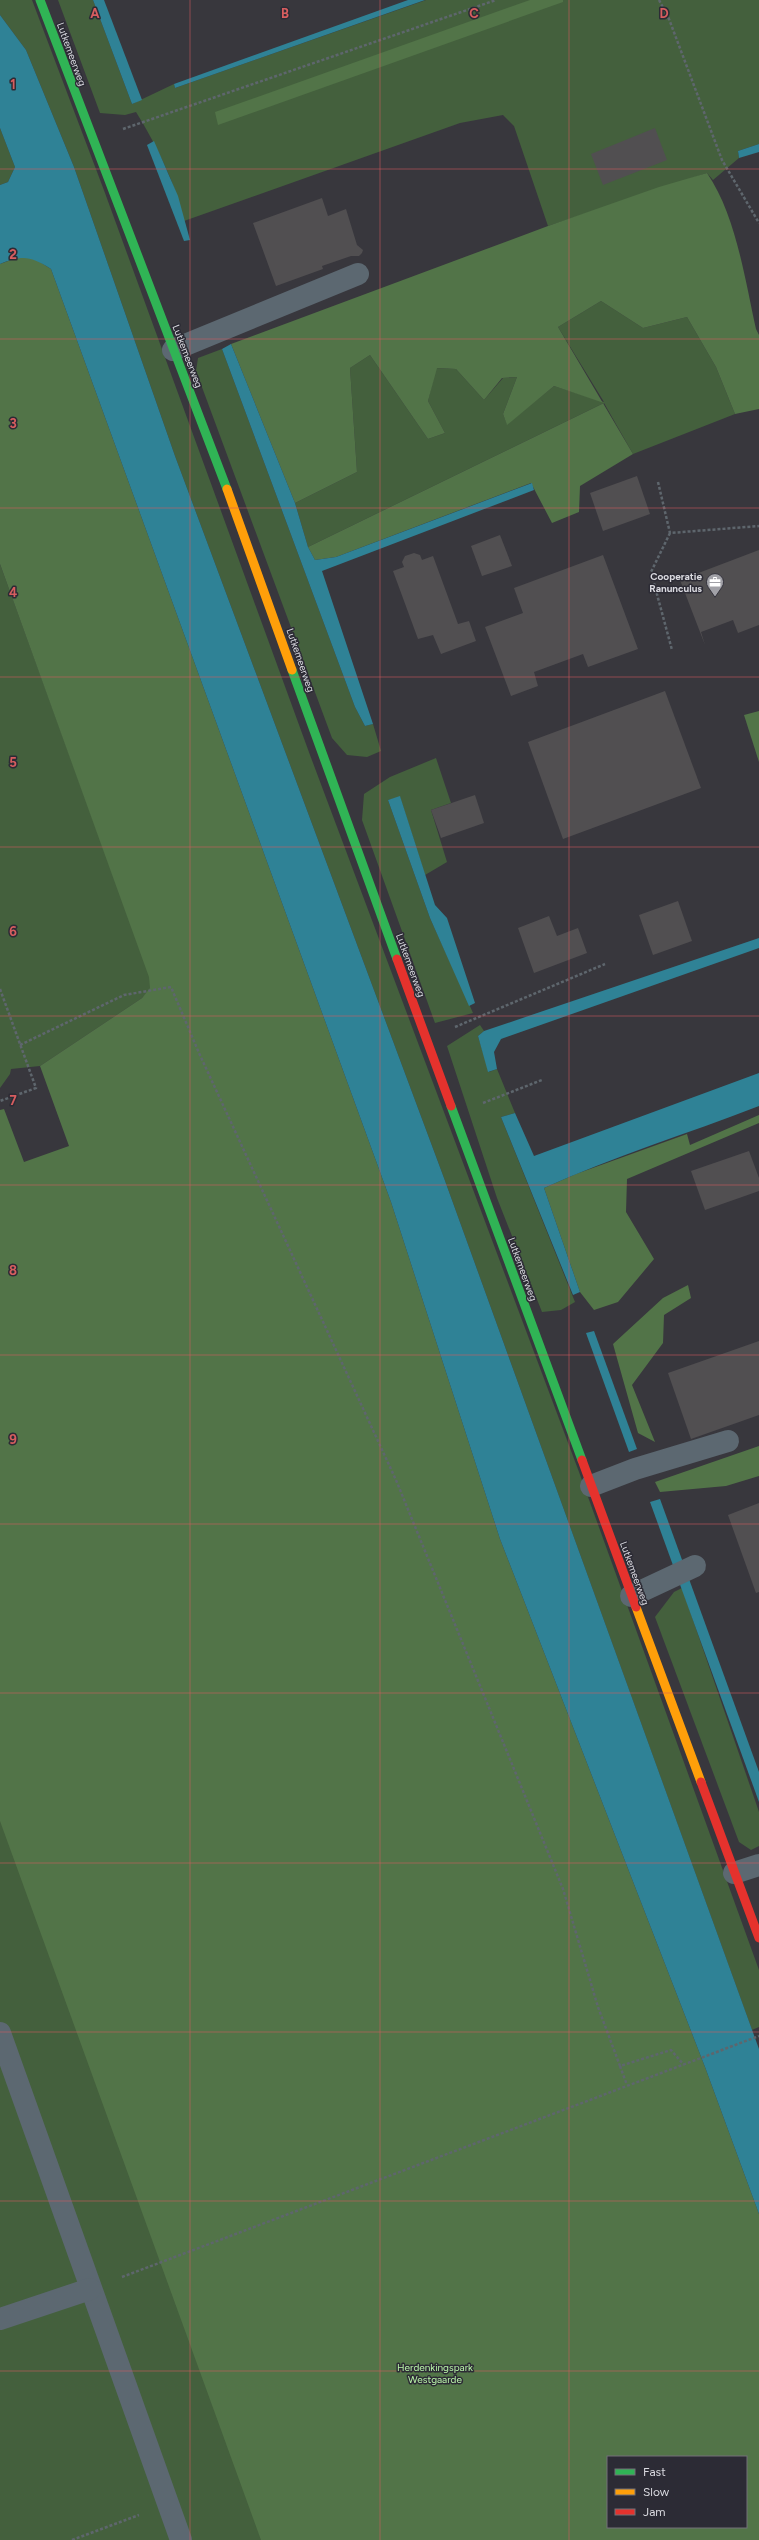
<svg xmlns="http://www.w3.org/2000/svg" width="759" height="2540" viewBox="0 0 759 2540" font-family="Figtree,sans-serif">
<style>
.green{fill:#44603d}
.forest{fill:#527448;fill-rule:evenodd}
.water{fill:#2f8296}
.building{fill:#514f51}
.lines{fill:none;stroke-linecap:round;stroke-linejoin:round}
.path{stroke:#5e666d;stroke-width:2.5;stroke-dasharray:3 2;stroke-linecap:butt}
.lane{stroke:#5c6871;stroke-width:22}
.street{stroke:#5c6871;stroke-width:22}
.fast{stroke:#30b455;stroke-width:9}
.slow{stroke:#ff9f0a;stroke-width:9}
.jam{stroke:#e5322d;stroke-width:9}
.grid{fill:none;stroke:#d75d5f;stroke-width:1;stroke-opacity:0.55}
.labels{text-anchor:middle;stroke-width:3;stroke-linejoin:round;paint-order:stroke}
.street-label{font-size:10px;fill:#dadae0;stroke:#2c2b35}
.poi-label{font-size:10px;font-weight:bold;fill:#dadae0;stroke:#2c2b35;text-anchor:end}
.park-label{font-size:10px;fill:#bbf7aa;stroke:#2c2b35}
.grid-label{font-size:13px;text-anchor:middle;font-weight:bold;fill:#d75d5f;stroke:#2c2b35;stroke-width:3;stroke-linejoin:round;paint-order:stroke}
</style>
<rect width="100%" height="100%" fill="#38373d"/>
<g class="green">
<polygon points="0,0 32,0 105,193 310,755 579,1472 759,1970 759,2027 752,2030 444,1178 175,456 74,167 26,50 0,15"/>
<path d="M58,0H93L132,104L174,84L175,88L426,0H759V144L738,151L739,158L713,180L707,173L548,226L514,126L503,115L460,123L184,221C175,182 157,146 136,112L125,115L100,113Z"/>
<polygon points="0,128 15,167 8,182 0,185"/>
<polygon points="601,301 643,328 687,317 716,367 735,414 633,454 604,403 308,547 295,503 357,472 350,368 370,355 428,439 445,433 428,401 436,368 456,369 484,400 503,378 517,377 503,414 507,424 554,386 604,402 558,327"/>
<polygon points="222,349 355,707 365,726 373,724 381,751 367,757 347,755 332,738 196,371 198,358"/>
<polygon points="0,564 150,977 150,989 142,998 40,1066 11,1069 10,1074 0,1088"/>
<polygon points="436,758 451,803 431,810 447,862 425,875 400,797 388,800 430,918 473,1013 435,1023 362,820 364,794 390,777"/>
<polygon points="480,1025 484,1031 478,1036 489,1072 497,1069 515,1113 501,1117 575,1302 561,1310 542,1312 497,1198 447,1046"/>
<polygon points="682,1588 759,1812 759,1846 751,1850 739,1842 655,1617 674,1592"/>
<polygon points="0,1739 608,2457 608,2527 671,2540 0,2540"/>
</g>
<g class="forest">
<polygon points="530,0 563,0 563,2 218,125 215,112"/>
<path d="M707,173C736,215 745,280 756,329L759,335V409L735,414L716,367L687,317L643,328L601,301L558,327L633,454L580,486L579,512L552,523L531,483L336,557L315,560L308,547L604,403L554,386L507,425L503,414L517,377L502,378L484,400L456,369L437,368L428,401L445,433L428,439L370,355L350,368L357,472L295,503L231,344L548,226L659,187Z"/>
<path d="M32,257L51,269L391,1202L500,1539L705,2067L759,2214V2540H261L0,1821V1110L4,1109L24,1162L69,1146L40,1066L142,998L150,988L149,977L0,564V264L16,258ZM608,2457H746V2527H608Z"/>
<polygon points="759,711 759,762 744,715"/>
<polygon points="759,1115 759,1123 627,1179 626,1212 654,1259 618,1302 594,1310 580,1292 544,1188 576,1174 687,1134 690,1145"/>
<polygon points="688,1285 691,1298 664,1315 663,1343 632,1385 655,1442 638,1433 613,1344 663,1298"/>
<polygon points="759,1446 759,1476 726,1486 660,1492 655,1482"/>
</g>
<g class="water">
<polygon points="93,0 104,0 142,100 132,104"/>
<polygon points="408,0 425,0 175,88 174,84"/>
<path d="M0,15L26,50L74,167L175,456L444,1178L759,2049V2214L705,2067L500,1539L391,1202L51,269C30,256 23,255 0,264V185L8,182L15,167L0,128Z"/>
<polygon points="154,141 178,196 190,240 184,241 147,145"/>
<polygon points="759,144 759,152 739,158 738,151"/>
<polygon points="231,344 295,503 308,547 315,560 336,557 532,483 534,490 322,571 373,724 365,726 355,707 222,349"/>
<polygon points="400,796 435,905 447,918 475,1003 469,1006 430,918 388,800"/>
<polygon points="759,938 759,948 501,1039 494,1052 497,1069 488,1072 478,1036 484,1031"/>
<path d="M759,1073V1106C687,1134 614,1156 544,1188L580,1292L573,1295L501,1117L515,1113L534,1156Z"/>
<polygon points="594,1331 637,1449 629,1452 586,1333"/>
<polygon points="660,1499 759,1772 759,1802 650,1502"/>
</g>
<g class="building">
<polygon points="655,128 667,160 603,185 591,154"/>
<polygon points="322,198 328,216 346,209 357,245 363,250 362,253 359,256 351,256 322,266 323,269 276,286 253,223"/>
<polygon points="637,476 650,514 603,531 590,493"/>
<polygon points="500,535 512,566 482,576 471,546"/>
<polygon points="759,550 759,625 738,633 733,620 701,632 705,645 680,580"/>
<polygon points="414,553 420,555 422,560 433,556 458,624 469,621 476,641 441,654 433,635 418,639 393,571 404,567 402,562 405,556"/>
<polygon points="603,555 638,649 588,667 583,654 534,672 538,686 511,696 485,627 523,613 514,588"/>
<polygon points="665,691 701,788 563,839 528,742"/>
<polygon points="475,795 484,823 441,838 431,810"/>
<polygon points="678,901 692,941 653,955 639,915"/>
<polygon points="549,916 557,936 578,928 587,953 534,973 518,928"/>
<polygon points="749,1151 759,1178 759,1191 705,1210 691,1171"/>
<polygon points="759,1341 759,1415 691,1439 668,1373"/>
<polygon points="759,1503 759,1592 756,1593 728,1515"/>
</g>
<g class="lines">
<g class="path">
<polyline points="659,0 669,19 722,160 759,223"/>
<polyline points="123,129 496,0"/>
<polyline points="658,482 670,533 759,526"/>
<polyline points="670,533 651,572 672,650"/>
<polyline points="0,989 36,1088 0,1101"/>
<polyline points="455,1027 605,964"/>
<polyline points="20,1045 124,995 171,987 199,1053 396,1480 563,1889 598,2007 620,2066 671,2050 684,2065"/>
<polyline points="483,1103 542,1080"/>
<polyline points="620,2066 627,2085"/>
<polyline points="122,2277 759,2036"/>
<polyline points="72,2540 139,2515"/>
</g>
<g class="lane">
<polyline points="173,350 358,274"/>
<polyline points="591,1486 635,1469 728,1441"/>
<polyline points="631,1596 695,1566"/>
<polyline points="734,1873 759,1865"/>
</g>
<g class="street">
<polyline points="0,2033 181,2540"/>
<polyline points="0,2319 90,2289"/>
</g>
<g class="fast">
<polyline points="40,0 227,489"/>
<polyline points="292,670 397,959"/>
<polyline points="451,1106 582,1460"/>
</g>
<g class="slow">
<polyline points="227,489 292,670"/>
<polyline points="636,1607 701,1782"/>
</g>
<g class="jam">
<polyline points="397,959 451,1106"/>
<polyline points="582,1460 636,1607"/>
<polyline points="701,1782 759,1938"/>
</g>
</g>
<path class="grid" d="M190,0V2540M380,0V2540M569,0V2540M0,169H759M0,339H759M0,508H759M0,677H759M0,847H759M0,1016H759M0,1185H759M0,1355H759M0,1524H759M0,1693H759M0,1863H759M0,2032H759M0,2201H759M0,2371H759"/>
<defs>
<g id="office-pin" transform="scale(0.9)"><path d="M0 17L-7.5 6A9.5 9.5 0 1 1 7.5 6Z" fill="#a1a1a7" stroke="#2c2b35"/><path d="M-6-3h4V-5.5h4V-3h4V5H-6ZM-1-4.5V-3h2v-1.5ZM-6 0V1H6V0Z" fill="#fff"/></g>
</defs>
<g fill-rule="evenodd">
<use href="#office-pin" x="715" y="582"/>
</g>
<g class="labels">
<g class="street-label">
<text transform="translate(72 54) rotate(70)" y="4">Lutkemeerweg</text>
<text transform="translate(188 356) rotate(69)" y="4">Lutkemeerweg</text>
<text transform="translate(301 660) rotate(71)" y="4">Lutkemeerweg</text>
<text transform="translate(411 965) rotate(70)" y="4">Lutkemeerweg</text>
<text transform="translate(523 1269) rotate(70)" y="4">Lutkemeerweg</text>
<text transform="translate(635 1573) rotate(70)" y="4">Lutkemeerweg</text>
</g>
<g class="poi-label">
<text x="702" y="580">Cooperatie<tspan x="702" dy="12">Ranunculus</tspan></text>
</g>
<g class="park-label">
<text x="435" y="2371">Herdenkingspark<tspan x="435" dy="12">Westgaarde</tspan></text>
</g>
</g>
<g class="grid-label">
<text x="95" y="18">A</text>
<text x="285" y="18">B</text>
<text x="474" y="18">C</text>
<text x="664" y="18">D</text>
<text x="13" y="89">1</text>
<text x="13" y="259">2</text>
<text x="13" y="428">3</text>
<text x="13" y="597">4</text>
<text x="13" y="767">5</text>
<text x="13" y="936">6</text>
<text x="13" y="1105">7</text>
<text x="13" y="1275">8</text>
<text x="13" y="1444">9</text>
</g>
<rect x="607" y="2456" width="140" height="72" fill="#2c2b35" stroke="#727179"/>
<rect x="615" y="2469" width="20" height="6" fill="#30b455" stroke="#727179"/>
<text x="643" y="2476" font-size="12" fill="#dadae0">Fast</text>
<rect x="615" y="2489" width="20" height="6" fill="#ff9f0a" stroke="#727179"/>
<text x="643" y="2496" font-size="12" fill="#dadae0">Slow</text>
<rect x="615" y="2509" width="20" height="6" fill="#e5322d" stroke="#727179"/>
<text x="643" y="2516" font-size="12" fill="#dadae0">Jam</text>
</svg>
